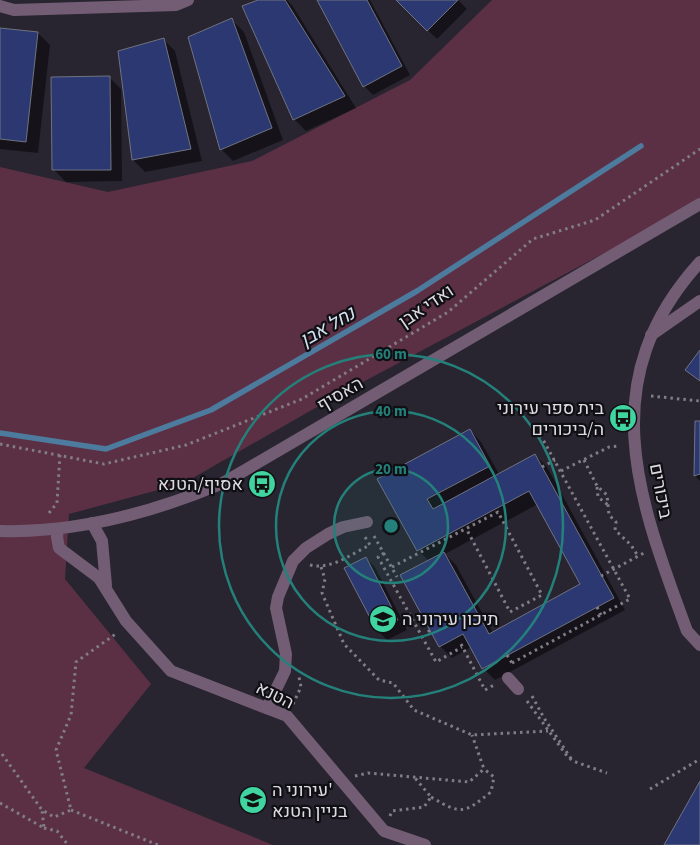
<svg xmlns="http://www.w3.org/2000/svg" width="700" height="845" viewBox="0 0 700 845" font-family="'Source Sans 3',Heebo,sans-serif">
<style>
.green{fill:#5c3044}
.shadow{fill:#0007;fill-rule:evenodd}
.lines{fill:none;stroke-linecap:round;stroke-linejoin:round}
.stream{stroke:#4d7b9e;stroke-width:5.5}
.building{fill:#2c3871;stroke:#6f7380}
.path{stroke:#807d86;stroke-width:3;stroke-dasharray:2.5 4;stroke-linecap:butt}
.minor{stroke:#735d74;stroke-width:12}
.ring{fill:none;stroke:#24807a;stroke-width:2.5}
.labels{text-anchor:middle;stroke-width:4.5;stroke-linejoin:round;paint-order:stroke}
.street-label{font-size:18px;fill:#dddbe2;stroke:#100f14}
.poi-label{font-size:18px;fill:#dddbe2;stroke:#100f14;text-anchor:end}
.water-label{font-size:19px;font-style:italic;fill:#d3e3f1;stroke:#100f14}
.centre{fill:#24807a;stroke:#100f14;stroke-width:2.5}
.ring-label{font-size:15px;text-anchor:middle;font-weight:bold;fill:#24807a;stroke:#100f14;stroke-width:4.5;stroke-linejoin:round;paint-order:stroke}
</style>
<rect width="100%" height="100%" fill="#282530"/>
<polygon class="green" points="492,0 700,0 700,202 331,399 184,483 69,514 65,579 151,684 84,768 273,845 0,845 0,167 108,192 252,161 410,80"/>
<g class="shadow">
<polygon points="261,0 287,0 292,5 356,108 306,131 294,119"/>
<polygon points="318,0 370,0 410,75 373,95 364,86"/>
<polygon points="397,0 458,0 467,9 437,39"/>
<polygon points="232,20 244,32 283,140 233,161 221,149"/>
<polygon points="0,29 38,33 50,45 38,153 0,149"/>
<polygon points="163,39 175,51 202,161 145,172 133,160 120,52"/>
<polygon points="109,77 121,89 122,181 66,182 54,170"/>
<polygon points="700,422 700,481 695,476"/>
<path d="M470,430L481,442L499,474L535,455L547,467L625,610L495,680L483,668L471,647L452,658L440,646L429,561L418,550L379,479ZM538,504L582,585L493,633L456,565L445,554Z"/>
<polygon points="366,558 375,567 407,630 387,640 378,631"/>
</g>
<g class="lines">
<polyline class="stream" points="0,433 106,449 211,410 417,291 641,146"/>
</g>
<g class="building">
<polygon points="258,0 285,0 345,96 293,120 242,6"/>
<polygon points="317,0 367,0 402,66 363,87"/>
<polygon points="396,0 458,0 427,31"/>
<polygon points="232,18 272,128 220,150 188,37"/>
<polygon points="0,28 38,32 26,142 0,139"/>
<polygon points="164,38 191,149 132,160 118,51"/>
<polygon points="110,76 111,170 52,170 51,77"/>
<polygon points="700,350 700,381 685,370"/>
<polygon points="695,421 700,421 700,474 694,476"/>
<polygon points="470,429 490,466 427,499 433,509 535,454 614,598 482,669 463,634 439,647 400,575 444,552 489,634 580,584 529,491 417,551 377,479"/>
<polygon points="366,557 398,620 377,631 344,568"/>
<polygon points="700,781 700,845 664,845"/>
</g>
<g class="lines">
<g class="path">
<polyline points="651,396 700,401"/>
<polyline points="0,444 104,464 186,445 302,399 448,312 533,239 595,220 700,149"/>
<polyline points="584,460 597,486 607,495 609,515 616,522 615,530 631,545 638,556"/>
<polyline points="542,467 555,460"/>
<polyline points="561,471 609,447 620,446"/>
<polyline points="597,487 598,497 608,505"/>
<polyline points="49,513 57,503 60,454"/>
<polyline points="374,536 397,577"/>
<polyline points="384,553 378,557 436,662 462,647"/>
<path d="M310,565C332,570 351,554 370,545L365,537"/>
<polyline points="321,567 325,579 322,593 344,644 379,680 393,683 414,710 472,735 548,731"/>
<polyline points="392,567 498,512 542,595 510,612 466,528"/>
<polyline points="601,576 644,553"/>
<polyline points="597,607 601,615"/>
<polyline points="428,632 430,630"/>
<polyline points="461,644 485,690 494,685"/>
<polyline points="507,655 512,663"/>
<polyline points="512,663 630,599 540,434"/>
<polyline points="532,696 544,718 572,760"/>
<polyline points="527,701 567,756 573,761 607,773"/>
<polyline points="293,704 301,687 299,677"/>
<polyline points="2,754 42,810"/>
<polyline points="355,776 368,773 469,782 484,769 472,735"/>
<polyline points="650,789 700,759"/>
<path d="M431,797C462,815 463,814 491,792L494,777L484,769"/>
<polyline points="0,803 44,828 42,810 54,817 71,810 56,750 71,715 76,662 117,633"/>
<polyline points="71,810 158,845"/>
<polyline points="390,816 392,811 424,807 431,797 415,778"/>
<polyline points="44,828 57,831 68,845"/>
</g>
<g class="minor">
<polyline points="0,6 14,10 176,5 188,0"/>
<path d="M700,262C592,381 638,498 687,631L700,645"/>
<polyline points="651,335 700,301"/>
<polyline points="92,523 102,541 106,585"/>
<polyline points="58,529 57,537 59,548 99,578 126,621 171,671 287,716 384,831 425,845"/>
<path d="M0,531C77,533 152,513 223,483L700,204"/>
<polyline points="508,678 518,689"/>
<polyline points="267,708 285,671 286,654 276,608 278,597 293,561 306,548 328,534 343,527 367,522"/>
</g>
</g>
<circle cx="391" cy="526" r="57" fill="#24807a" fill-opacity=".12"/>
<g class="ring">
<circle cx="391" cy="526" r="57"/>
<circle cx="391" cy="526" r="115"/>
<circle cx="391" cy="526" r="172"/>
</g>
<defs>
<g id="bus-disc" transform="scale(1.4375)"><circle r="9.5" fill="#40d4a1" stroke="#100f14"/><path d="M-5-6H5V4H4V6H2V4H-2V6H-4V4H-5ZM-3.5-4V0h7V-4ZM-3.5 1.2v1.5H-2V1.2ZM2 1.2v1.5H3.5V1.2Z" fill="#111"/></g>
<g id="school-disc" transform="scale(1.4375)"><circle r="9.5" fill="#40d4a1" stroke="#100f14"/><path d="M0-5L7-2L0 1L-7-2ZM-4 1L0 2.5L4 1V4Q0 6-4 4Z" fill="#111"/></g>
</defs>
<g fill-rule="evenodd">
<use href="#bus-disc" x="623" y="418"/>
<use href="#bus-disc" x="262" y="484"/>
<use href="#school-disc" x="383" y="619"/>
<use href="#school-disc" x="253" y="800"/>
</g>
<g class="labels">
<g class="street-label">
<text transform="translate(426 306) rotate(-34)" y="6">ואדי אבן</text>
<text transform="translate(340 394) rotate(-30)" y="6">האסיף</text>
<text transform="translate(661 491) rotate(79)" y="6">ביכורים</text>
<text transform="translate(275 695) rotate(26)" y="6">הטנא</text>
</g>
<g class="poi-label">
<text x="604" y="414">בית ספר עירוני<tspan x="604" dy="21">ה/ביכורים</tspan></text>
<text x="243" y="490">אסיף/הטנא</text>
<text x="402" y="625" text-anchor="start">תיכון עירוני ה</text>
<text x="272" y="796" text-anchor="start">עירוני ה'<tspan x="272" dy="21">בניין הטנא</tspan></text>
</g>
<g class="water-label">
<text transform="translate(327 326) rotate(-30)" y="7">נחל אבן</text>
</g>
</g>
<circle cx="391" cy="526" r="8" class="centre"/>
<g class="ring-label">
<text x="391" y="359">60 m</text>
<text x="391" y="416">40 m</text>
<text x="391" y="474">20 m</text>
</g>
</svg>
